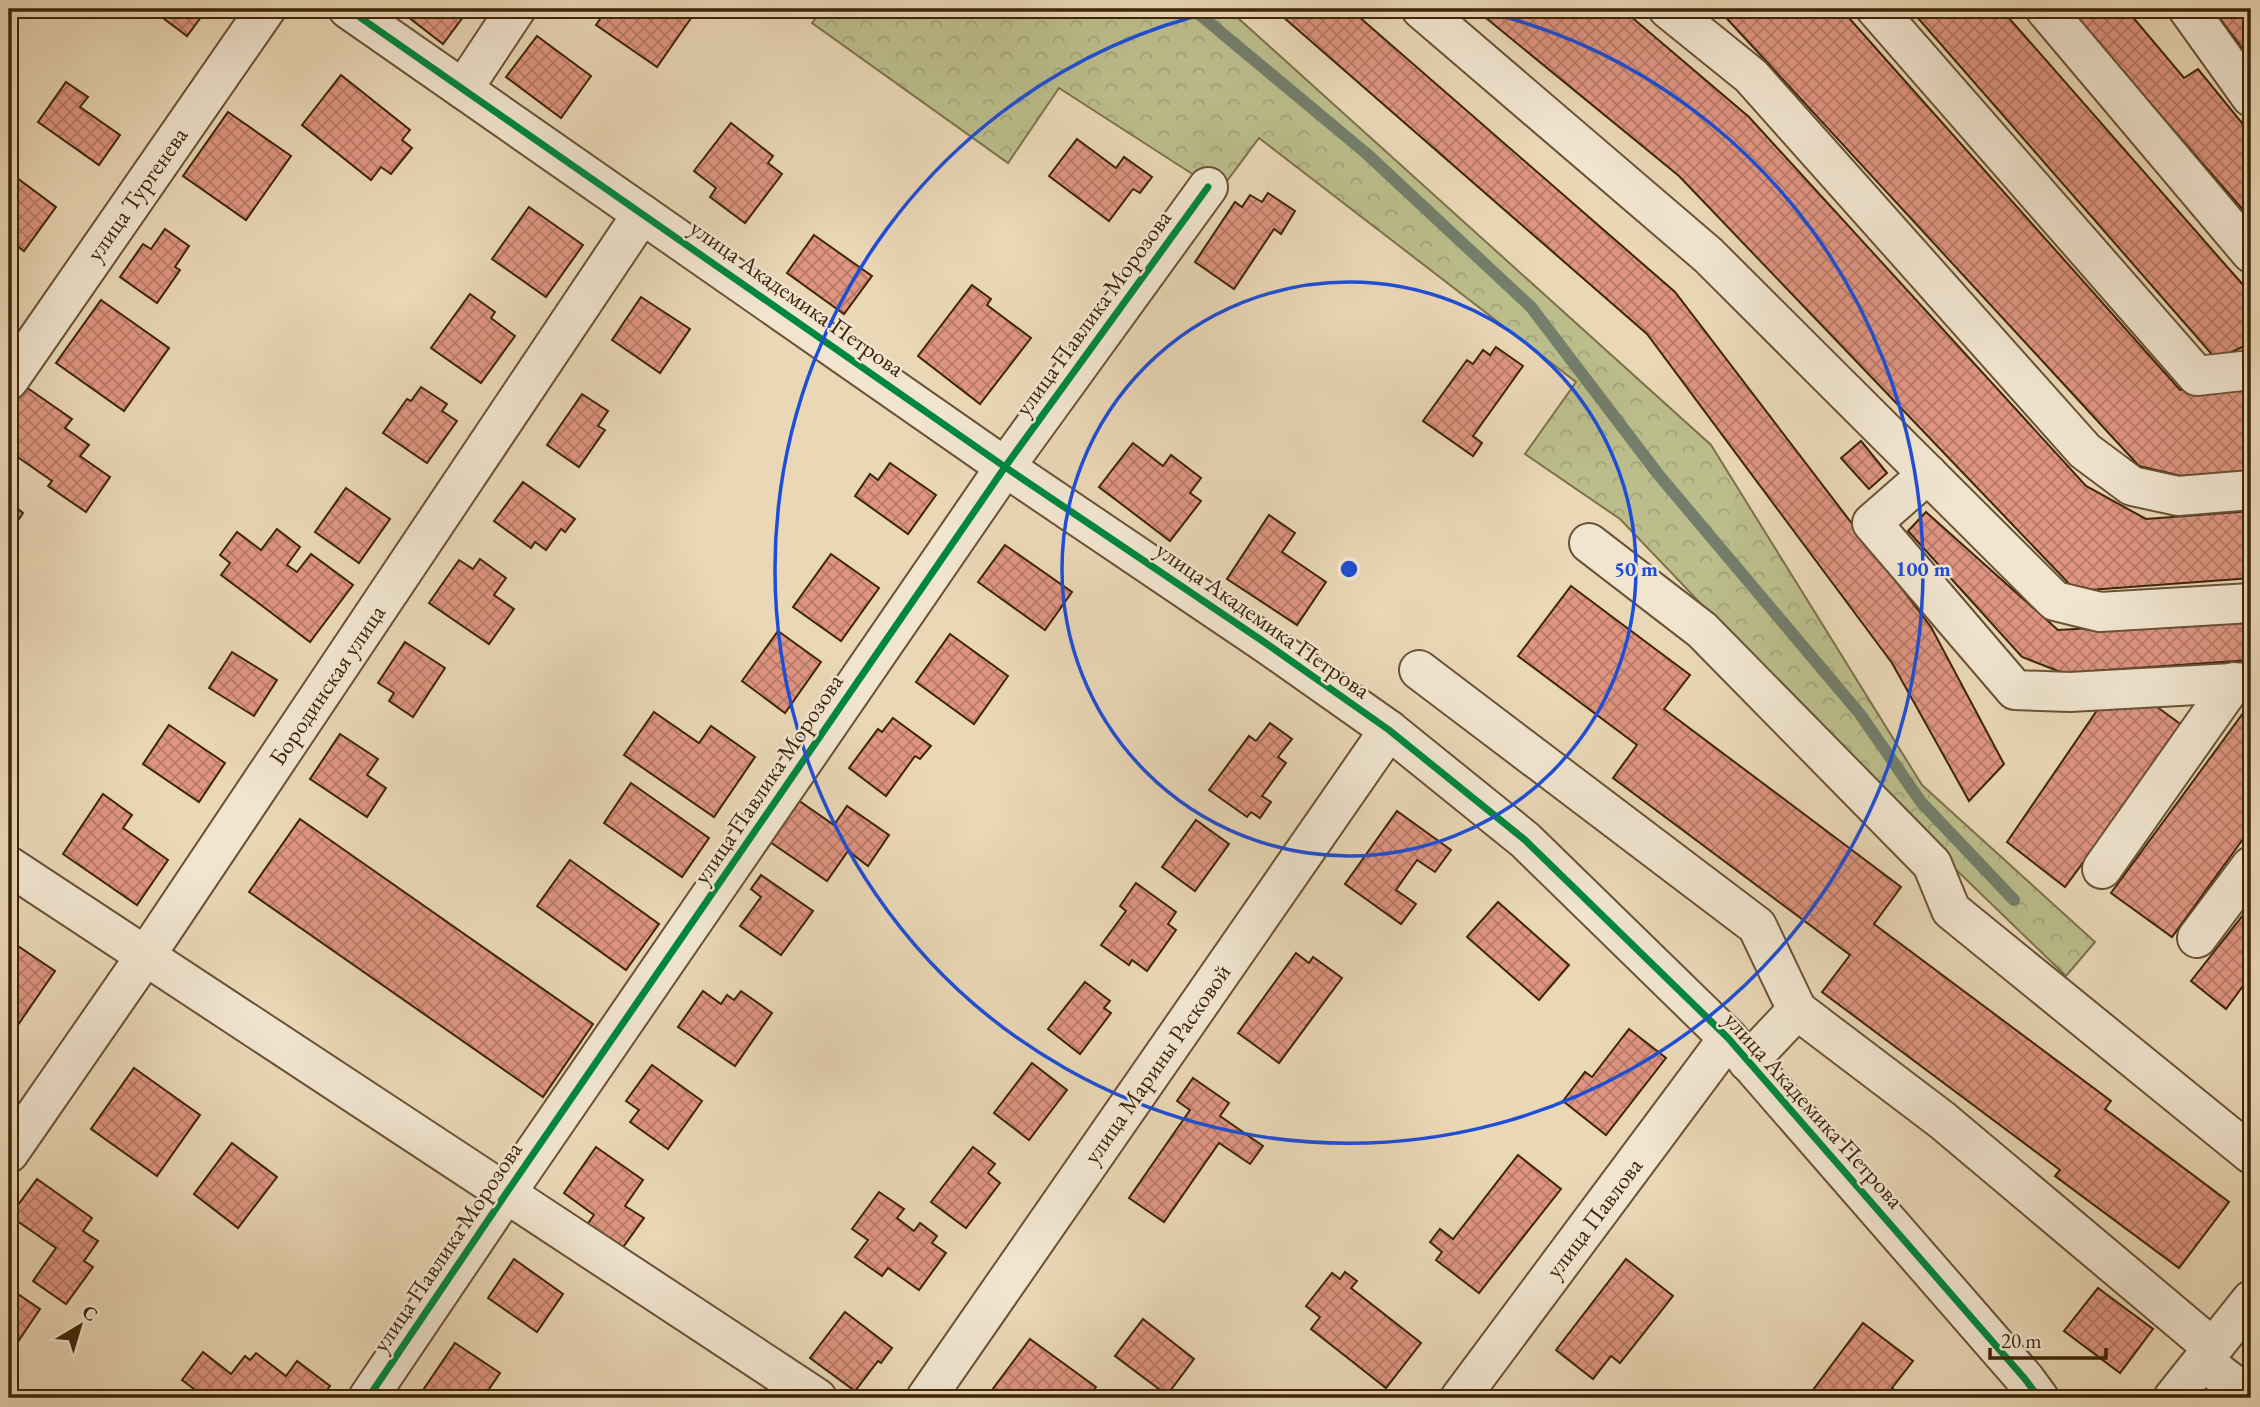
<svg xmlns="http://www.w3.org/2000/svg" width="2260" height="1407" viewBox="0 0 2260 1407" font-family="'EB Garamond',serif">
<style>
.forest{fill:url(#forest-crowns);stroke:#7c714a;stroke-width:2}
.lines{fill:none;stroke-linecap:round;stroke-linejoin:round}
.stream{stroke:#747e6a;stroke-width:12}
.building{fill:url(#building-cross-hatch);stroke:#3e2509;stroke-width:2}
.minor-casing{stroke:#695234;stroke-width:42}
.minor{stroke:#f1e5d0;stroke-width:38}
.cycleway-casing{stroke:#f1e5d0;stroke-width:11}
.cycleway{stroke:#00873e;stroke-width:7}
.ring{fill:none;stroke:#1d4ed8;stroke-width:3.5}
.labels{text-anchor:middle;stroke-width:5;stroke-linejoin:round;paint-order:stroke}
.street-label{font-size:24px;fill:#3e2509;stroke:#f1e5d0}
.centre{fill:#1d4ed8;stroke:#f1e5d0;stroke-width:3.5}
.ring-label{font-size:21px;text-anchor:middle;font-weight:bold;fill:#1d4ed8;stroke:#f1e5d0;stroke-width:5;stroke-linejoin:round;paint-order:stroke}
</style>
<defs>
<pattern id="forest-crowns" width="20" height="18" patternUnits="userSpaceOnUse" patternTransform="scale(1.75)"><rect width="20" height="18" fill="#bbbd8b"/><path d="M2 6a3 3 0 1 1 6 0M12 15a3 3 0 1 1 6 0" fill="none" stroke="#a2a277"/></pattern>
<pattern id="building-cross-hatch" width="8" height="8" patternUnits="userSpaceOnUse" patternTransform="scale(1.75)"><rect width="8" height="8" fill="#df9581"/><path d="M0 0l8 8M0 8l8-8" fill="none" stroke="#b67968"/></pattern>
</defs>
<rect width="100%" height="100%" fill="#ead7b6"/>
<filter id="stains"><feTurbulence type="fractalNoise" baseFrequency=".00286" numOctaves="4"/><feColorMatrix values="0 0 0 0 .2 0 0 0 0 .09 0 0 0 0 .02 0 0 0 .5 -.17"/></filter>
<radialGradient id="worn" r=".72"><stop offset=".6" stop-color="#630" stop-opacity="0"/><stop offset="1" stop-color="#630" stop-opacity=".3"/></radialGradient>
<polygon class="forest" points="823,9 1228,9 1711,445 1922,785 2095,942 2066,976 1944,858 1620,519 1525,454 1576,382 1259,138 1218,193 1197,177 1059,88 1008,163 812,23"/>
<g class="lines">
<polyline class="stream" points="1193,9 1367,154 1531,307 1658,474 1860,714 1921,802 2014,900"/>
</g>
<g class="building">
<polygon points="151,9 207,9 187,36"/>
<polygon points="406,9 469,9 443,44 403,13"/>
<polygon points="607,9 692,9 696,11 657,67 596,25"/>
<polygon points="1274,9 1350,9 1675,292 1931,627 2004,764 1969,801 1892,663 1647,334"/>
<polygon points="1475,9 1622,9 1749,117 2086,486 2146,519 2251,511 2251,578 2076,591 1679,176"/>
<polygon points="1718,9 1841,9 2180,390 2251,385 2251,471 2190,478 2139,466"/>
<polygon points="1910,9 2001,9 2251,294 2251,343 2216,359"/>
<polygon points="2068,9 2126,9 2184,78 2198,69 2251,134 2251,219"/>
<polygon points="2213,9 2251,9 2251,60"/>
<polygon points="537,36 591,76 561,118 506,77"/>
<polygon points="341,75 410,130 402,140 412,148 391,174 381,167 371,180 302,125"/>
<polygon points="66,82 88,97 80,107 120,135 99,165 38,122"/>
<polygon points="228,112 291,156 246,220 183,176"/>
<polygon points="731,123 773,156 768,163 782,174 745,223 710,197 716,188 694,171"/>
<polygon points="1077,139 1116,168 1124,157 1152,177 1140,193 1133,189 1109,221 1049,176"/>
<polygon points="9,172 56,207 24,251 9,240"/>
<polygon points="1268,193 1295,211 1281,234 1274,229 1234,289 1195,262 1235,202 1242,207 1250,195 1262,202"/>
<polygon points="529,207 583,245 546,297 492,259"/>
<polygon points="165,229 189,246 175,267 180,270 157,303 120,277 143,244 151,249"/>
<polygon points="814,235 872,276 844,314 787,273"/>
<polygon points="972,285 991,299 987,305 1031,338 980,404 918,356"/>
<polygon points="470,294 495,312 491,318 515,336 481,383 431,348"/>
<polygon points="641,297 690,329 660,373 612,340"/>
<polygon points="101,300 169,348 124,411 56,363"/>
<polygon points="1496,347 1523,366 1473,436 1482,443 1473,456 1423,421 1467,360 1473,364 1483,350 1490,355"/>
<polygon points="26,387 72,419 65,428 89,445 80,456 110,477 86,512 48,486 52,481 9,451 9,437 18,423 9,416 9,411"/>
<polygon points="421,387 447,404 442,411 457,421 427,463 383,433 407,399 411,401"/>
<polygon points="582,394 608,411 598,426 605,430 579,467 547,445"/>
<polygon points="1861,441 1887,473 1869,489 1841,458"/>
<polygon points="1133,443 1163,466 1171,455 1201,478 1190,493 1201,501 1170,541 1099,487"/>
<polygon points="890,463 936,495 908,534 855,496 870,474 878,480"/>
<polygon points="523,482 575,519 565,532 561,529 546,550 535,542 531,548 494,521"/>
<polygon points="346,488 390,519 359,563 315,532"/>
<polygon points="9,502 23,513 9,534"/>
<polygon points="1926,512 2058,630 2251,619 2251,660 2063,673 2022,657 1908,531"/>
<polygon points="1269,515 1295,533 1282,552 1326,582 1297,625 1227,579"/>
<polygon points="277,529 300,547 287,565 297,572 311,554 353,585 310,642 221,575 230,563 220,555 237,532 261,550"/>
<polygon points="1005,545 1072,592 1045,630 978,582"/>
<polygon points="831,554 879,588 841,641 793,607"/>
<polygon points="480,559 506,578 494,595 514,609 489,644 429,603 459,560 473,569"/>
<polygon points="1571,586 1690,675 1664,709 1901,887 1874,924 2111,1101 2105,1109 2229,1202 2179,1268 2055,1176 2060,1170 1822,992 1850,955 1613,778 1637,745 1518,656"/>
<polygon points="778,631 821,662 785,713 742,681"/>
<polygon points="950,634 1008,676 974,724 916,682"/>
<polygon points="405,642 445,668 413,717 389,701 394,693 378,683"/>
<polygon points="232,652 277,680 254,716 209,688"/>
<polygon points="2149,701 2183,726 2065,887 2007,842 2098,709"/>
<polygon points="2249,705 2251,706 2251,828 2172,937 2111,893"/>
<polygon points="654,712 699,743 711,726 755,757 714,817 624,755"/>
<polygon points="893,718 931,746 920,759 915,756 886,796 849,768 878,729 882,732"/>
<polygon points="1270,723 1292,739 1278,757 1286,763 1262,796 1271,802 1260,818 1251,812 1247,817 1209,790 1249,736 1256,741"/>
<polygon points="169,725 225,763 199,802 143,764"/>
<polygon points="340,734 378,759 367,775 386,788 367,817 310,779"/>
<polygon points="631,783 709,838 682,877 604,823"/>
<polygon points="103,794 132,815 123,828 168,860 137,905 63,854"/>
<polygon points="798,800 834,825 847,806 889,835 868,866 848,851 827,881 770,842"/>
<polygon points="1397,811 1451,850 1435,872 1417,860 1396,890 1416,904 1401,924 1345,884"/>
<polygon points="300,819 593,1024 543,1097 249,892"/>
<polygon points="1196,820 1229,844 1195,891 1162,867"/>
<polygon points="570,860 659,924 626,970 537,906"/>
<polygon points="761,875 813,911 781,955 740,926 761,897 751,889"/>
<polygon points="1136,883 1176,912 1168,924 1176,930 1147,971 1132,960 1129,965 1101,945 1126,911 1120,906"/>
<polygon points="1498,902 1569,965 1539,1000 1467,937"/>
<polygon points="2251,905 2251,975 2226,1009 2191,981"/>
<polygon points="9,940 55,971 9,1038"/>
<polygon points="1296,953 1309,963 1313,957 1342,978 1279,1063 1238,1033"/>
<polygon points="1085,982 1110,1001 1104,1008 1111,1013 1080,1054 1048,1029"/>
<polygon points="703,991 721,1004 727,995 734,1000 741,991 772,1013 735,1066 678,1027"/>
<polygon points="1629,1029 1666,1058 1606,1135 1563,1101 1585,1072 1592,1077"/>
<polygon points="1032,1063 1067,1090 1029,1140 994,1113"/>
<polygon points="652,1065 702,1101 668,1149 630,1122 639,1110 626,1101"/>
<polygon points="134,1068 200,1115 157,1176 91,1129"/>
<polygon points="1193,1078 1229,1103 1220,1116 1263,1146 1250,1164 1219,1143 1164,1222 1129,1198 1190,1110 1177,1101"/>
<polygon points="232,1143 277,1177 238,1228 194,1194"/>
<polygon points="596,1147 643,1180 625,1206 644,1218 621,1250 586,1226 594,1215 564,1193"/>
<polygon points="973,1147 995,1164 988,1173 1000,1183 966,1228 931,1202"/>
<polygon points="1518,1155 1561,1189 1479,1293 1436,1260 1442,1252 1430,1242 1440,1229 1453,1239"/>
<polygon points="37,1179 92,1218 83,1231 98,1241 84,1261 93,1267 66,1304 33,1281 56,1248 10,1216"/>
<polygon points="879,1192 904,1209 897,1218 914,1231 920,1223 937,1236 932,1243 946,1253 919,1290 888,1268 882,1276 855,1257 868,1240 852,1229"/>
<polygon points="514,1259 563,1294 537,1332 488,1298"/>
<polygon points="1626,1259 1673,1296 1620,1363 1611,1356 1593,1379 1556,1350"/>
<polygon points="1345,1272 1357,1281 1351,1288 1421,1343 1386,1388 1311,1329 1320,1317 1306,1306 1332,1273 1340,1279"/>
<polygon points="9,1288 40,1309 9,1355"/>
<polygon points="2098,1288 2153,1329 2120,1373 2064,1331"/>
<polygon points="845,1312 892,1348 881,1363 878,1361 855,1391 810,1358"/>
<polygon points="1143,1319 1194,1359 1167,1395 1115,1356"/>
<polygon points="1863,1323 1913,1361 1892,1388 1898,1393 1895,1398 1807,1398"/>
<polygon points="1030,1339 1096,1387 1088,1398 986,1398"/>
<polygon points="455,1343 500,1373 483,1398 422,1398 419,1396"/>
<polygon points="203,1352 231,1374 245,1356 250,1360 256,1353 286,1376 297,1361 330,1386 321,1398 206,1398 182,1380"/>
</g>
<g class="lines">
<g class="minor-casing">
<g id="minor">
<polyline points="348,9 1005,467 1267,644 1389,730 1525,840 1728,1038 2025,1379 2039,1398"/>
<polyline points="1421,9 1708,255 2055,601 2100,612 2251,603"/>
<polyline points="1668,9 1751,76 2085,451 2132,486 2178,496 2251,490"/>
<polyline points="1876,9 2197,376 2251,370"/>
<polyline points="2045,9 2251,253"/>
<polyline points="2188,9 2251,97"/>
<polyline points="463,89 516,9"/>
<polyline points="9,380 266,9"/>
<polyline points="1928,474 1872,523 2015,690 2070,692 2251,682"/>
<polyline points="1589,543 1702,630 1932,864 1951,910 2251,1154"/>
<polyline points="1419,670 1757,926 1797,1010"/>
<polyline points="9,866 817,1398"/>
<polyline points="2102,869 2234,682"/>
<polyline points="2197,938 2251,866"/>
<polyline points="1748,1062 1797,1010 1942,1120 2213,1348"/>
<polyline points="9,1153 146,955 642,214"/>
<polyline points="2203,1361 2251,1398"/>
<polyline points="368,1398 505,1195 1005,467 1208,187"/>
<polyline points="926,1398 1389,730"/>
<polyline points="1460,1398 1728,1038"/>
<polyline points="2173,1398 2251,1300"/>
</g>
</g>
<use href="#minor" class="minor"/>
<g class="cycleway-casing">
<g id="cycleway">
<polyline points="348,9 1005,467 1267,644 1389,730 1525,840 1728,1038 2025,1379 2039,1398"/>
<polyline points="368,1398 505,1195 1005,467 1208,187"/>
</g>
</g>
<use href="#cycleway" class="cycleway"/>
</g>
<g class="ring">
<circle cx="1349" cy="569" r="287"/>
<path d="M1478 10A574 574 0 1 1 1220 10"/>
</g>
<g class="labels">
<g class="street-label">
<text transform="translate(137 194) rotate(-55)" y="8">улица Тургенева</text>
<text transform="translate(797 298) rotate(35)" y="8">улица Академика Петрова</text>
<text transform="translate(1093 313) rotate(-54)" y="8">улица Павлика Морозова</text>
<text transform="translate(1263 620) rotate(35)" y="8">улица Академика Петрова</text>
<text transform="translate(327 685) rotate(-56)" y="8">Бородинская улица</text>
<text transform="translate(768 779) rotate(-56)" y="8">улица Павлика Морозова</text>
<text transform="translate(1157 1064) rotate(-55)" y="8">улица Марины Расковой</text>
<text transform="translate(1814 1110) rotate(48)" y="8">улица Академика Петрова</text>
<text transform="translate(1594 1218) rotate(-53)" y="8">улица Павлова</text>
<text transform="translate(447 1247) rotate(-56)" y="8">улица Павлика Морозова</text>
</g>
</g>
<circle cx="1349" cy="569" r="10" class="centre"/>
<g class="ring-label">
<text x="1636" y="576">50 m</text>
<text x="1923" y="576">100 m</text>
</g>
<rect width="2260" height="1407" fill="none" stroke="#ead7b6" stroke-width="35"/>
<rect x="10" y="10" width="2239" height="1386" fill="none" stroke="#3e2509" stroke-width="3.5"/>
<rect x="18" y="18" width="2225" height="1372" fill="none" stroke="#3e2509" stroke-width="2"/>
<g transform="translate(80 1326) rotate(38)" stroke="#f1e5d0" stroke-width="5" paint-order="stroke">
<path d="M0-5L12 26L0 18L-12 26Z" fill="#3e2509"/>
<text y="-10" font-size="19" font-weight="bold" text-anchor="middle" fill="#3e2509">С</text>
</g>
<path d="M1990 1348v10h116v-10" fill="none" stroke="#3e2509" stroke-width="3.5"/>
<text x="2001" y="1348" font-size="21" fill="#3e2509" stroke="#f1e5d0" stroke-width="5" paint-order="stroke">20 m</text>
<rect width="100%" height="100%" filter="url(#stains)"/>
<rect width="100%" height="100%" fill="url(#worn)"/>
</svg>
